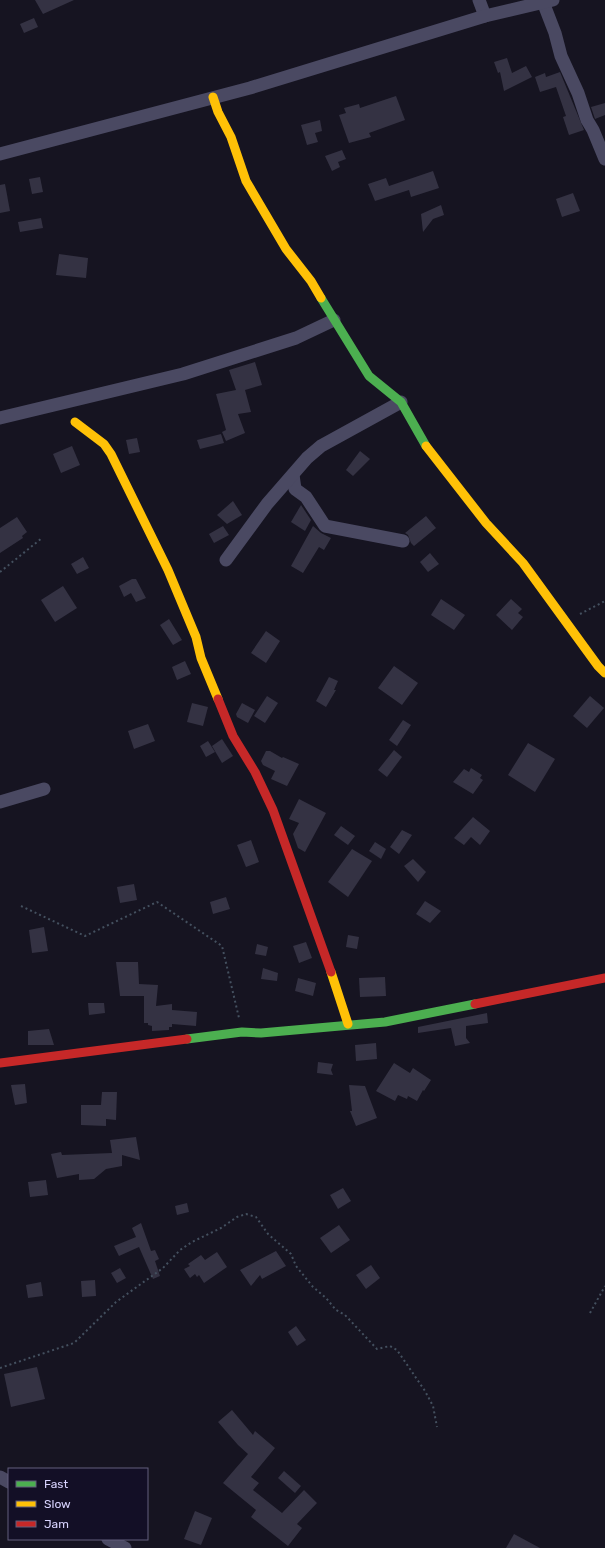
<svg xmlns="http://www.w3.org/2000/svg" width="605" height="1548" viewBox="0 0 605 1548" font-family="Rubik,sans-serif">
<style>
.building{fill:#343243}
.lines{fill:none;stroke-linecap:round;stroke-linejoin:round}
.path{stroke:#44505f;stroke-width:2;stroke-dasharray:2 3;stroke-linecap:butt}
.street{stroke:#4a4962;stroke-width:13}
.fast{stroke:#4caf50;stroke-width:9}
.slow{stroke:#ffc107;stroke-width:9}
.jam{stroke:#c62828;stroke-width:9}
</style>
<rect width="100%" height="100%" fill="#161421"/>
<g class="building">
<polygon points="35,0 74,0 43,14"/>
<polygon points="34,18 38,27 24,33 20,24"/>
<polygon points="507,58 512,73 526,66 532,77 504,91 500,72 498,73 494,62"/>
<polygon points="560,72 584,130 569,135 563,117 566,116 556,87 540,92 535,77 545,73 546,77"/>
<polygon points="396,96 405,120 369,133 371,137 349,143 339,115 346,113 344,108 359,104 360,108"/>
<polygon points="605,103 605,115 595,119 591,107"/>
<polygon points="320,120 322,131 315,133 318,142 307,145 301,125"/>
<polygon points="342,150 346,159 338,162 340,167 332,171 325,156"/>
<polygon points="433,171 439,188 411,197 409,190 375,201 368,184 386,178 389,186"/>
<polygon points="40,177 43,192 32,194 29,179"/>
<polygon points="5,184 10,211 0,213 0,185"/>
<polygon points="573,193 580,211 562,217 556,199"/>
<polygon points="441,205 444,215 433,219 423,232 421,214"/>
<polygon points="41,218 43,228 20,232 18,222"/>
<polygon points="59,254 88,258 86,278 56,275"/>
<polygon points="255,362 262,385 245,390 251,412 238,414 245,433 226,441 222,432 226,430 216,394 236,390 229,370"/>
<polygon points="221,434 224,443 200,449 197,440"/>
<polygon points="137,438 140,452 129,454 126,440"/>
<polygon points="72,446 80,465 61,473 53,454"/>
<polygon points="360,451 370,459 353,476 346,470"/>
<polygon points="233,501 242,515 227,524 217,515"/>
<polygon points="301,505 311,520 305,531 291,522"/>
<polygon points="426,516 436,528 414,546 411,543 408,535 405,533"/>
<polygon points="17,517 27,532 22,536 23,538 0,553 0,528"/>
<polygon points="223,526 229,535 214,543 209,534"/>
<polygon points="313,526 321,533 331,538 324,550 319,547 303,573 291,566"/>
<polygon points="430,553 439,564 428,572 420,562"/>
<polygon points="83,557 89,568 77,574 71,564"/>
<polygon points="132,579 136,579 146,598 136,602 131,593 124,597 119,586"/>
<polygon points="63,586 77,608 55,622 41,600"/>
<polygon points="441,599 465,615 454,630 431,615"/>
<polygon points="511,599 522,609 518,613 523,617 512,630 496,615"/>
<polygon points="169,619 182,640 173,645 160,625"/>
<polygon points="266,631 280,641 266,663 251,653"/>
<polygon points="185,661 191,674 177,680 172,667"/>
<polygon points="394,666 418,683 402,705 378,688"/>
<polygon points="329,677 338,681 334,690 336,690 326,707 316,701"/>
<polygon points="267,696 278,703 265,723 254,716"/>
<polygon points="590,696 604,708 587,728 573,716"/>
<polygon points="192,703 208,707 203,726 187,722"/>
<polygon points="242,703 255,710 248,723 237,717 236,714"/>
<polygon points="403,720 411,725 397,746 389,740"/>
<polygon points="148,724 155,741 134,749 128,731"/>
<polygon points="222,739 233,756 222,763 212,746"/>
<polygon points="208,741 215,752 206,757 200,746"/>
<polygon points="528,743 555,759 535,792 508,775"/>
<polygon points="394,750 402,757 387,777 378,770"/>
<polygon points="266,751 270,751 282,758 283,757 299,764 287,786 271,779 275,771 263,765 261,761"/>
<polygon points="471,768 482,775 480,778 483,780 473,794 453,782 464,769 469,772"/>
<polygon points="299,799 326,813 305,852 298,848 293,834 299,823 289,819"/>
<polygon points="473,817 490,831 480,845 471,837 464,845 454,838"/>
<polygon points="341,826 355,836 348,845 334,835"/>
<polygon points="402,830 412,835 399,854 390,847"/>
<polygon points="251,840 259,862 246,867 237,845"/>
<polygon points="375,842 386,849 381,859 369,851"/>
<polygon points="352,849 372,861 348,897 328,882"/>
<polygon points="413,859 426,872 418,882 404,866"/>
<polygon points="134,884 137,900 120,903 117,887"/>
<polygon points="226,897 230,909 213,914 210,902"/>
<polygon points="425,901 441,911 430,923 416,914"/>
<polygon points="44,927 48,951 32,953 29,930"/>
<polygon points="348,935 359,937 357,949 346,947"/>
<polygon points="306,942 312,958 299,963 293,946"/>
<polygon points="257,944 268,947 266,956 255,954"/>
<polygon points="116,962 138,962 139,984 158,985 156,1006 172,1004 172,1010 197,1012 196,1026 172,1024 172,1027 169,1027 169,1030 152,1031 152,1026 148,1025 148,1023 144,1023 144,996 120,996"/>
<polygon points="263,968 278,973 277,981 261,979"/>
<polygon points="385,977 386,996 360,997 359,978"/>
<polygon points="298,978 316,983 313,996 295,991"/>
<polygon points="88,1003 104,1003 105,1013 89,1015"/>
<polygon points="487,1013 488,1023 466,1026 466,1038 470,1043 455,1046 451,1028 418,1033 418,1027"/>
<polygon points="49,1029 54,1045 28,1045 28,1031"/>
<polygon points="376,1043 377,1059 356,1061 355,1045"/>
<polygon points="318,1062 333,1064 331,1070 333,1075 317,1073"/>
<polygon points="394,1063 410,1073 413,1068 431,1080 424,1091 423,1090 417,1101 408,1096 407,1099 398,1095 395,1101 376,1091"/>
<polygon points="25,1084 27,1103 15,1105 11,1085"/>
<polygon points="349,1085 365,1086 377,1118 356,1126 350,1111 352,1111"/>
<polygon points="102,1092 117,1092 116,1120 106,1119 106,1126 81,1125 81,1105 101,1105"/>
<polygon points="136,1137 140,1160 122,1155 122,1166 106,1169 94,1179 79,1180 79,1174 57,1178 51,1154 61,1152 62,1155 112,1153 110,1140"/>
<polygon points="46,1180 48,1195 30,1197 28,1182"/>
<polygon points="343,1188 351,1201 338,1209 330,1195"/>
<polygon points="187,1203 189,1212 177,1215 175,1206"/>
<polygon points="141,1223 151,1251 155,1250 159,1259 155,1261 160,1276 153,1279 139,1247 119,1256 114,1246 136,1237 132,1228"/>
<polygon points="339,1225 350,1240 331,1253 320,1238"/>
<polygon points="276,1251 286,1266 262,1279 260,1275 251,1286 240,1270"/>
<polygon points="217,1252 227,1267 204,1283 199,1275 197,1277 195,1274 190,1278 184,1269 190,1266 188,1264 201,1255 205,1260"/>
<polygon points="371,1265 380,1278 366,1289 356,1275"/>
<polygon points="120,1268 126,1278 117,1283 111,1273"/>
<polygon points="95,1280 96,1296 82,1297 81,1281"/>
<polygon points="41,1282 43,1296 28,1298 26,1285"/>
<polygon points="296,1326 306,1340 297,1346 288,1332"/>
<polygon points="37,1367 45,1399 11,1407 4,1374"/>
<polygon points="232,1410 253,1435 255,1431 275,1448 251,1477 259,1483 253,1490 282,1513 304,1490 317,1503 297,1524 302,1528 288,1546 251,1517 256,1510 223,1483 248,1454 238,1445 218,1422"/>
<polygon points="284,1471 301,1486 295,1493 278,1478"/>
<polygon points="195,1511 212,1518 201,1545 184,1539"/>
<polygon points="514,1534 540,1548 506,1548"/>
</g>
<g class="lines">
<g class="path">
<polyline points="0,572 42,538"/>
<polyline points="580,614 605,601"/>
<polyline points="21,906 85,936 157,902 222,946 239,1018"/>
<polyline points="590,1313 605,1286"/>
<polyline points="0,1368 74,1343 116,1302 163,1268 180,1250 192,1242 221,1228 237,1217 246,1214 256,1217 268,1234 291,1254 296,1266 313,1287 326,1298 336,1310 345,1315 377,1349 390,1346 397,1350 425,1391 433,1406 437,1427"/>
</g>
<g class="street">
<polyline points="479,0 485,16"/>
<polyline points="543,2 555,33 561,56 578,93 587,120 593,130 605,159"/>
<polyline points="0,154 250,88 485,16 553,0"/>
<polyline points="0,418 183,374 296,338 334,320"/>
<polyline points="293,475 295,489 306,497 325,526 403,541"/>
<polyline points="226,560 267,504 307,458 321,446 401,402"/>
<polyline points="0,802 44,789"/>
<polyline points="0,1477 9,1482"/>
<polyline points="108,1539 125,1548"/>
</g>
<g class="fast">
<polyline points="321,298 369,376 401,402 426,446"/>
<polyline points="187,1039 242,1032 261,1033 385,1022 475,1004"/>
</g>
<g class="slow">
<polyline points="213,97 218,112 231,137 246,181 286,249 311,281 321,298"/>
<polyline points="75,422 104,444 111,454 168,570 196,637 201,658 218,699"/>
<polyline points="426,446 486,523 523,563 598,666 605,673"/>
<polyline points="331,972 348,1024"/>
</g>
<g class="jam">
<polyline points="218,699 233,736 255,772 273,810 331,972"/>
<polyline points="475,1004 605,978"/>
<polyline points="0,1063 187,1039"/>
</g>
</g>
<rect x="8" y="1468" width="140" height="72" fill="#130f26" stroke="#625e7d"/>
<rect x="16" y="1481" width="20" height="6" fill="#4caf50" stroke="#625e7d"/>
<text x="44" y="1488" font-size="12" fill="#d9d4ff">Fast</text>
<rect x="16" y="1501" width="20" height="6" fill="#ffc107" stroke="#625e7d"/>
<text x="44" y="1508" font-size="12" fill="#d9d4ff">Slow</text>
<rect x="16" y="1521" width="20" height="6" fill="#c62828" stroke="#625e7d"/>
<text x="44" y="1528" font-size="12" fill="#d9d4ff">Jam</text>
</svg>
